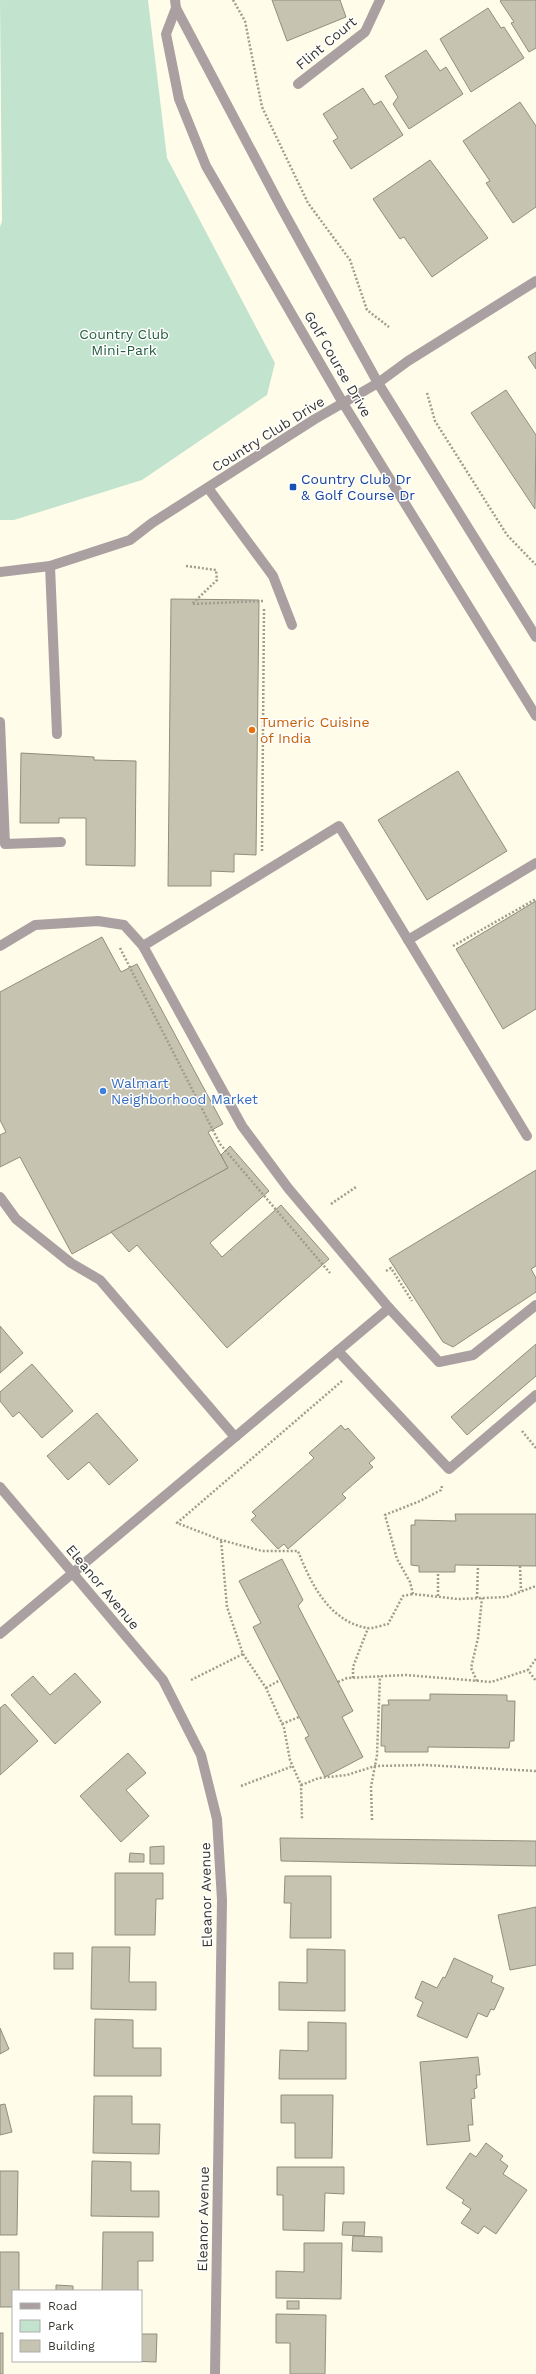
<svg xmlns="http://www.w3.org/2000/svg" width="536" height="2374" viewBox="0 0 536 2374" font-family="'Work Sans',sans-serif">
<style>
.green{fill:#c2e4ce}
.building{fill:#c6c3b1;stroke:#918e7d}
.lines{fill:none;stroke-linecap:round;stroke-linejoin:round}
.path{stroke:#9f9d8f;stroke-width:2.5;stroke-dasharray:2 2;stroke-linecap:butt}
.minor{stroke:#aaa0a1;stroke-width:10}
.transit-dot{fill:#1a4fb4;stroke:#fff;stroke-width:1.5}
.food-dot{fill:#e8710a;stroke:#fff;stroke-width:1.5}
.shop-dot{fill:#3f7fe0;stroke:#fff;stroke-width:1.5}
.labels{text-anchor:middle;stroke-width:3;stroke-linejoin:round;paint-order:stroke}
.street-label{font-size:14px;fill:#37362e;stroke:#fff}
.park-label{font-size:14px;fill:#245d3f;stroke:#fff}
.transit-label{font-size:14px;fill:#164399;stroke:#fff;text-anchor:start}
.food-label{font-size:14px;fill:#c56008;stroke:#fff;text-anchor:start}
.shop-label{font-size:14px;fill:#366cbe;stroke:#fff;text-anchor:start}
</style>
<rect width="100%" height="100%" fill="#fffce9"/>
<polygon class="green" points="0,0 148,0 167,158 275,363 267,395 142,480 14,520 0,520 0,227 2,221"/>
<g class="building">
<polygon points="272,0 340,0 346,17 287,41"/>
<polygon points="502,0 536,0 536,48 529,52 511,23 514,22 500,1"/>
<polygon points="488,8 501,28 504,27 524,58 471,92 440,39"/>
<polygon points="426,50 440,71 446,67 463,94 409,129 393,104 398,97 385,76"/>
<polygon points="363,88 374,105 381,101 403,135 351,169 333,141 338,138 323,114"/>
<polygon points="520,102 536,126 536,207 513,223 486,183 490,181 463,141"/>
<polygon points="430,160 488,238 432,277 404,237 400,239 373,199"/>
<polygon points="536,352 536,369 528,357"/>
<polygon points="506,390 536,435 535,509 471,413"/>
<polygon points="171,599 259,600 256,855 234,854 234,872 211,871 211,886 168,886"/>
<polygon points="21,753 94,757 94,760 136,761 135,866 86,865 86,818 59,818 59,823 20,823"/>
<polygon points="458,771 507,851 427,900 378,820"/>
<polygon points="536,901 536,1009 503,1029 456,949"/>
<polygon points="102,937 121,972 137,964 223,1124 208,1132 228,1168 72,1254 20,1157 0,1167 0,1135 6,1132 0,1120 0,992"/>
<polygon points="230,1146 269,1191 210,1243 222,1257 281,1205 329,1259 227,1348 137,1245 129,1252 111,1232 228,1168 221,1155"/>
<polygon points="536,1170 536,1266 531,1269 536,1278 536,1292 453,1347 443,1342 389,1259"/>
<polygon points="0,1326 23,1353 0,1373"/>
<polygon points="536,1344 536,1376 467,1435 451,1417"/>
<polygon points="32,1364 73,1411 42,1438 19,1412 13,1417 0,1401 0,1392"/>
<polygon points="97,1413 138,1460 109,1485 89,1462 68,1480 47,1456"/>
<polygon points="341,1425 345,1430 348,1428 375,1458 369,1463 373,1467 342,1494 346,1498 288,1549 284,1544 278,1549 251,1520 256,1516 252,1512 314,1458 309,1453"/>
<polygon points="455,1514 536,1514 536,1566 455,1565 455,1572 419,1572 419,1566 411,1565 411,1525 415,1525 415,1520 456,1521"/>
<polygon points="282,1559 303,1600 298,1606 353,1711 342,1717 363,1757 325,1777 305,1738 309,1736 253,1627 261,1623 239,1581"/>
<polygon points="75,1673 101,1702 55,1744 11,1695 33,1676 50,1695"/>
<polygon points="430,1694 507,1695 507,1701 515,1701 514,1741 510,1741 509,1748 428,1747 428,1752 385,1752 385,1746 381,1746 382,1705 389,1705 388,1700 430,1700"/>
<polygon points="5,1704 38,1741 0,1775 0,1708"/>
<polygon points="128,1753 146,1773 126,1790 149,1816 121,1842 80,1796"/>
<polygon points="280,1838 536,1841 536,1866 281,1861"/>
<polygon points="164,1846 164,1864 150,1864 150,1847"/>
<polygon points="130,1853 144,1854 144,1862 129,1862"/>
<polygon points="115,1873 163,1873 163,1899 156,1899 155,1935 115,1935"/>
<polygon points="285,1876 331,1876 331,1938 290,1938 291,1903 284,1903"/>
<polygon points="536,1907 536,1965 510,1970 498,1915"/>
<polygon points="92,1947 130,1947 129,1982 156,1982 156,2010 91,2009"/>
<polygon points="307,1949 345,1950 345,2011 279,2010 279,1982 307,1983"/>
<rect x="54" y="1953" width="19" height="16"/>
<polygon points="454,1958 493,1976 491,1982 504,1988 494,2010 491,2009 487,2017 478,2013 467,2038 417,2016 423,2002 415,1998 422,1981 437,1988 443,1977 445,1978"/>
<polygon points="95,2019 133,2020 133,2048 161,2048 161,2076 94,2076"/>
<polygon points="308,2022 346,2023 346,2079 279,2079 280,2050 308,2051"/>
<polygon points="0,2028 9,2049 0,2054"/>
<polygon points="478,2057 480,2075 476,2075 477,2088 474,2089 475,2098 471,2099 473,2125 468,2125 470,2141 427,2145 420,2062"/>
<polygon points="281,2095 333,2095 332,2158 295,2158 295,2123 281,2123"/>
<polygon points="94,2096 132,2096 132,2124 160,2124 159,2154 93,2153"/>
<polygon points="5,2104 12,2132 0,2135 0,2105"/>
<polygon points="486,2143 503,2156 500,2160 508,2166 503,2174 527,2190 496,2234 484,2226 478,2234 461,2223 471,2209 462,2203 464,2200 446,2188 470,2153 476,2157"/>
<polygon points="92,2161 131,2162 131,2191 159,2191 159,2217 91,2216"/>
<polygon points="277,2167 344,2167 344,2194 325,2193 324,2231 283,2230 283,2195 277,2195"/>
<polygon points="0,2171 18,2171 17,2235 0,2235"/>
<polygon points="343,2222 365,2222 364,2236 342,2235"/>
<polygon points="103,2232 153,2232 153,2261 138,2261 138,2291 102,2291"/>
<polygon points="353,2236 382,2237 382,2252 352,2251"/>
<polygon points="304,2243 342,2243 341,2299 276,2298 276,2271 304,2272"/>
<polygon points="0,2252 19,2252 19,2291 13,2291 13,2307 0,2307"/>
<polygon points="56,2285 73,2286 73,2291 56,2291"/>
<rect x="287" y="2301" width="12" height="8"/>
<polygon points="276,2314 326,2315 325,2374 290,2374 290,2343 276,2343"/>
<rect x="0" y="2333" width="3" height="41"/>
<polygon points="141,2334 157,2334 156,2362 128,2361 141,2361"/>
</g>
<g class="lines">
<g class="path">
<polyline points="233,0 245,21 262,107 308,203 350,260 367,310 389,327"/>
<polyline points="427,393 435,421 507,535 536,565"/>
<polyline points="186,566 216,570 217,580 192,604 263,601"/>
<polyline points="262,851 264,609"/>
<polyline points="453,946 536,899"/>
<polyline points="120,948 220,1144 330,1273"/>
<polyline points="331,1204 356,1187"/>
<polyline points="386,1271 391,1268 412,1301"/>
<path d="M342,1381L177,1523L221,1540L262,1551H298C311,1584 329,1621 367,1628C373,1629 382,1625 388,1624L403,1596L413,1594"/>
<polyline points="522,1431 536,1448"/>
<polyline points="442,1486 441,1490 420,1501 385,1515 397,1559 410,1582 413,1594 458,1599 506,1597 536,1586"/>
<polyline points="520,1566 521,1591"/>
<polyline points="438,1596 438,1572"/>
<polyline points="477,1598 478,1565"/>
<polyline points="243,1654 266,1688 284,1728 290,1760 301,1785 302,1819"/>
<polyline points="536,1659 528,1670 536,1681"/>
<polyline points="353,1678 353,1667 368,1628"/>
<polyline points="191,1680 243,1654 227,1607 221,1540"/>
<polyline points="477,1681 471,1668 478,1638 482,1598"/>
<polyline points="338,1682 347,1678 406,1675 491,1682 528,1670"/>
<polyline points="266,1688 280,1680"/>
<polyline points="282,1724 299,1717"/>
<polyline points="301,1785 319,1778 347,1775 375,1766 425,1765 536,1771"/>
<polyline points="241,1786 293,1766"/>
<polyline points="372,1820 371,1787 377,1755 380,1676"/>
</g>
<g class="minor">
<polyline points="175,0 176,8 281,207 378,383 536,637"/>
<polyline points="176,8 166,34 179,99 206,166 343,403 536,716"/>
<polyline points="298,84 365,32 380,0"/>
<polyline points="208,488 273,576 292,625"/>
<polyline points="50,566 57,734"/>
<polyline points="0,572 50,566 130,540 152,523 315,419 378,383 408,361 536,281"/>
<polyline points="0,722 5,844 61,842"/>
<polyline points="408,940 536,863"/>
<polyline points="0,946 35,925 98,921 124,925 143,946 242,1126 288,1188 389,1308 439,1362 473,1355 536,1305"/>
<polyline points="143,946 339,826 527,1136"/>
<polyline points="0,1197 16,1219 71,1263 100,1280 235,1437"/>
<polyline points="338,1351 449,1469 536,1395"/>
<polyline points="0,1487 163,1680 201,1755 217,1819 222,1900 215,2374"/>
<polyline points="0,1634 389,1308"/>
</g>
</g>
<rect class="transit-dot" x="289" y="483" width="8" height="8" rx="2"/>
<circle class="food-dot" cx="252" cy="730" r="4"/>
<circle class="shop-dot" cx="103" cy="1091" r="4"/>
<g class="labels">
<g class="street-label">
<text transform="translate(326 43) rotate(-40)" y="5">Flint Court</text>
<text transform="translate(338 364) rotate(60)" y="5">Golf Course Drive</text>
<text transform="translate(268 434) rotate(-32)" y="5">Country Club Drive</text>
<text transform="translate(103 1587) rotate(50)" y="5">Eleanor Avenue</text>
<text transform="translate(206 1895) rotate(-91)" y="5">Eleanor Avenue</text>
<text transform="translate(203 2219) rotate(-89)" y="5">Eleanor Avenue</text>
</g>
<g class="park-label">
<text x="124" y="339">Country Club<tspan x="124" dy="16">Mini-Park</tspan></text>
</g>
<g class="transit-label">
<text x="301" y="484">Country Club Dr<tspan x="301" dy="16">&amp; Golf Course Dr</tspan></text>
</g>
<g class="food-label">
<text x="260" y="727">Tumeric Cuisine<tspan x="260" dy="16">of India</tspan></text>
</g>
<g class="shop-label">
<text x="111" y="1088">Walmart<tspan x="111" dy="16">Neighborhood Market</tspan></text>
</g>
</g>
<rect x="12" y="2290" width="130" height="72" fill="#ffffff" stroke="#afafab"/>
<rect x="20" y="2303" width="20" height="6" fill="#aaa0a1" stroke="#afafab"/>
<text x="48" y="2310" font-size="12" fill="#37362e">Road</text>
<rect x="20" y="2320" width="20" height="12" fill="#c2e4ce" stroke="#afafab"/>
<text x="48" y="2330" font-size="12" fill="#37362e">Park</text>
<rect x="20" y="2340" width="20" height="12" fill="#c6c3b1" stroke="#afafab"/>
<text x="48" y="2350" font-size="12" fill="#37362e">Building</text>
</svg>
